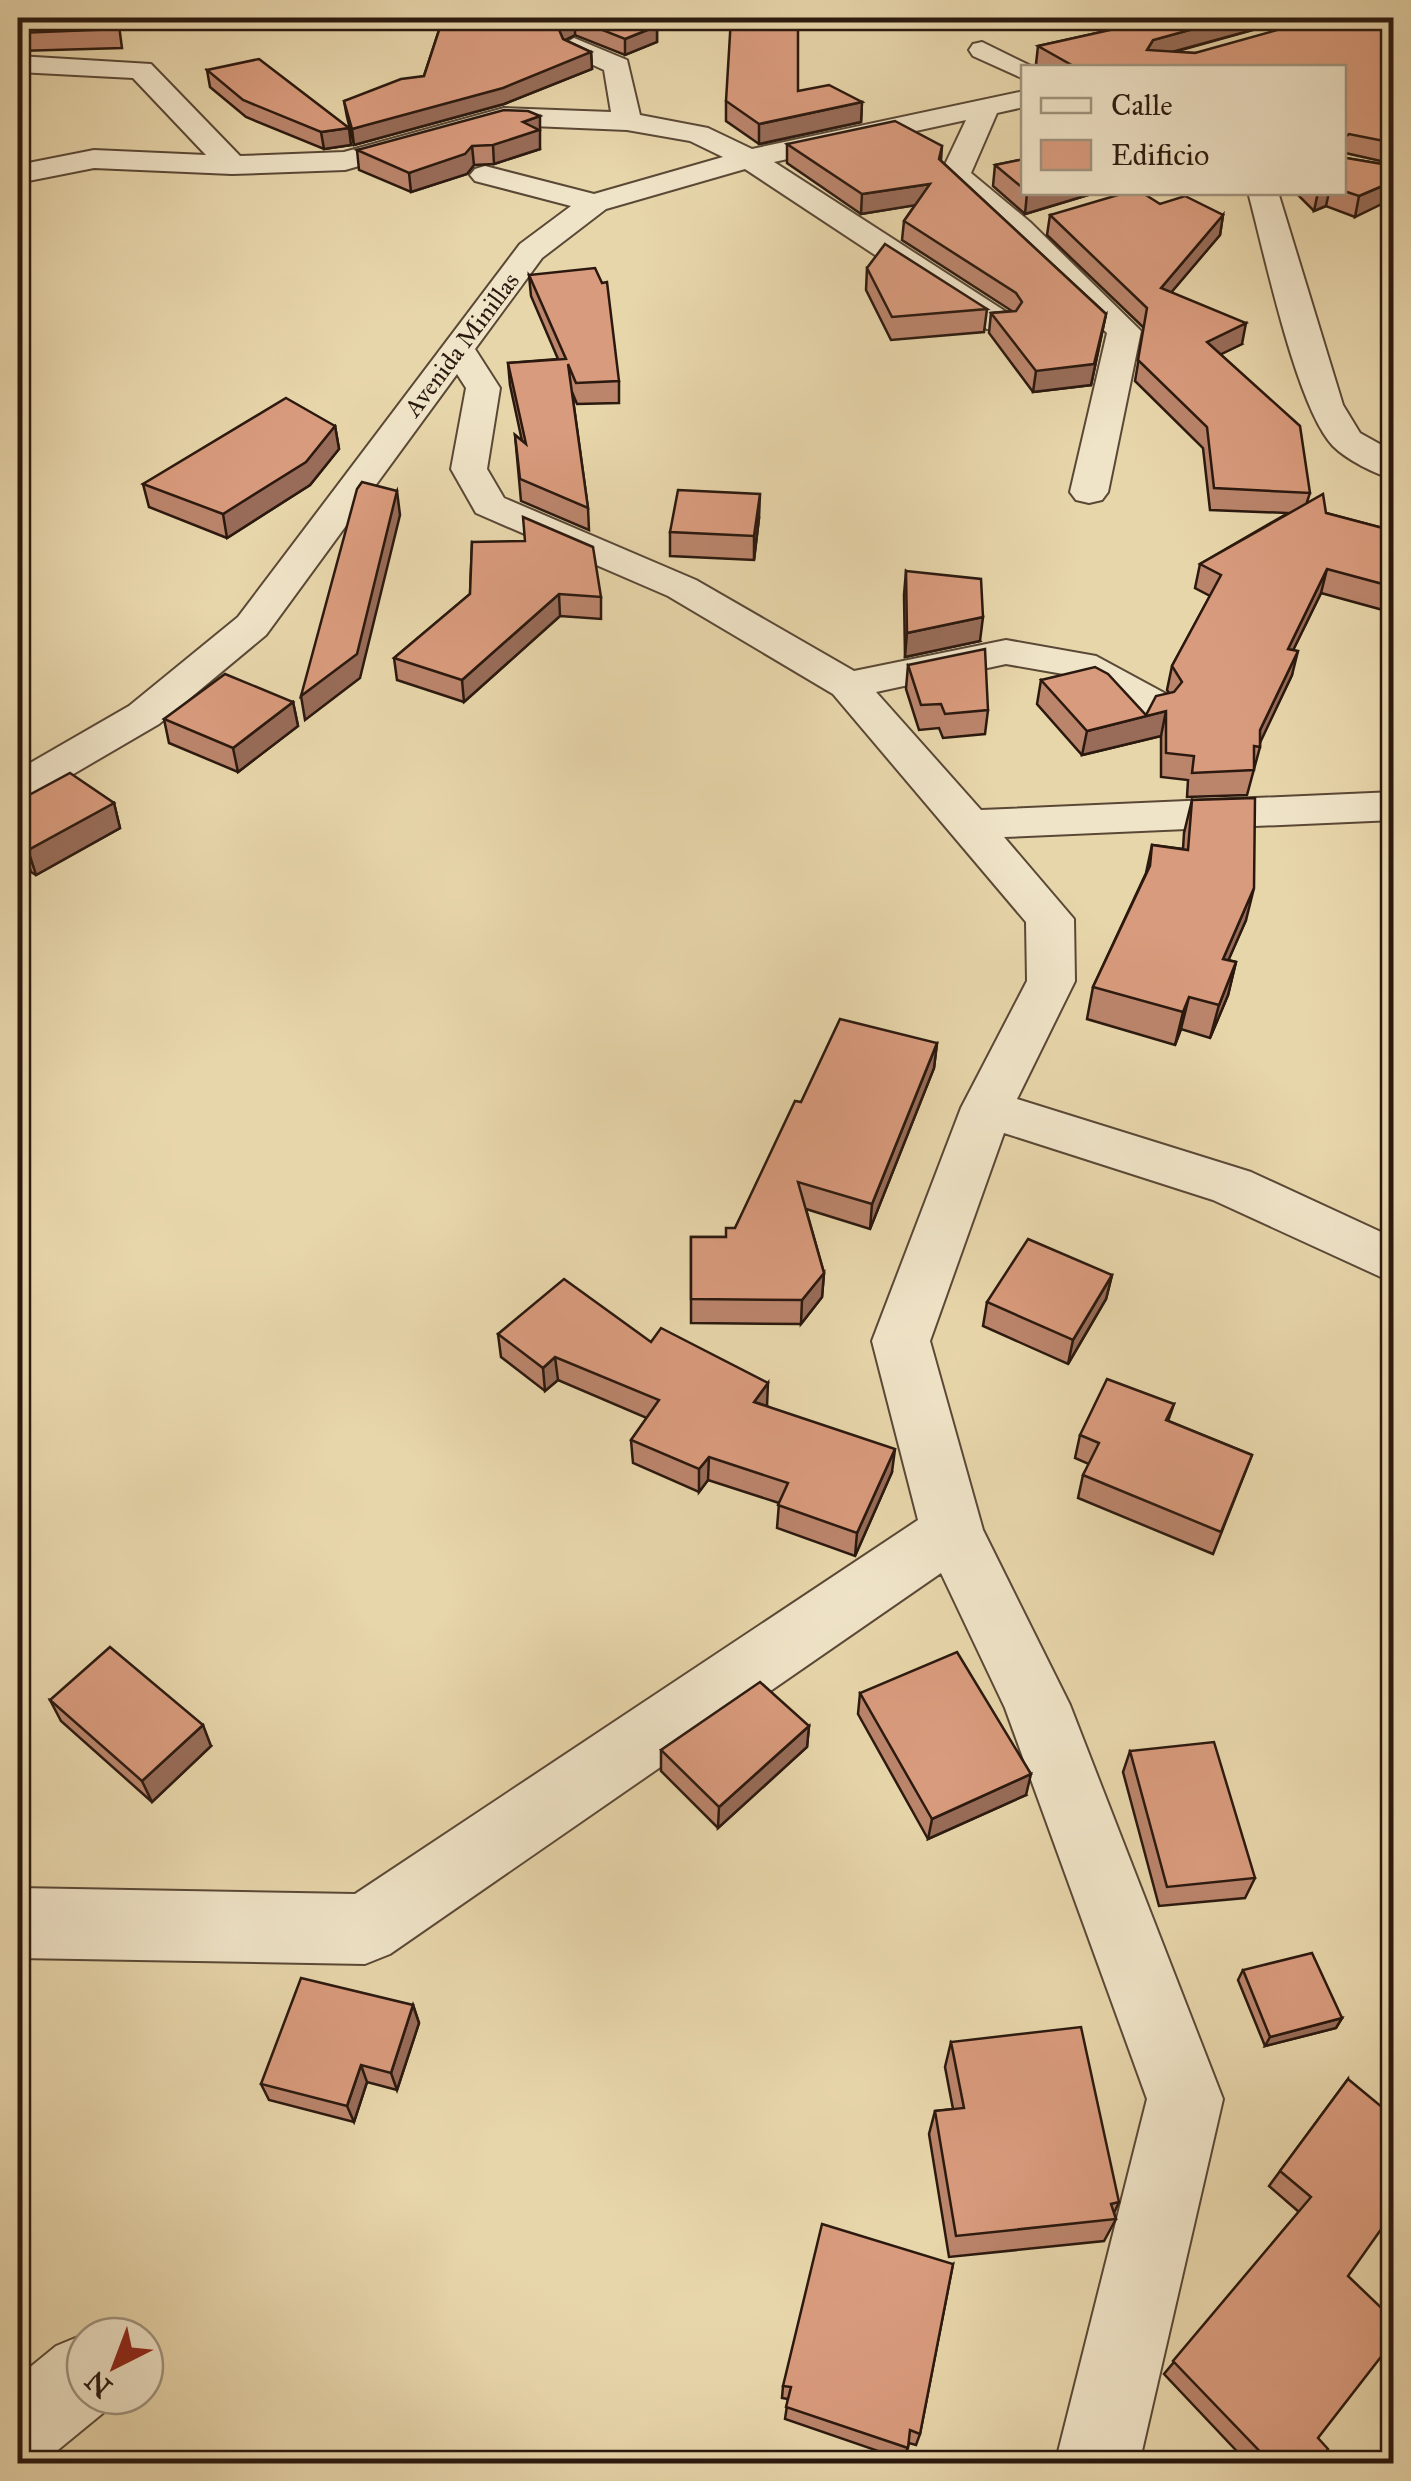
<svg xmlns="http://www.w3.org/2000/svg" width="1411" height="2481" viewBox="0 0 1411 2481" font-family="'IM FELL Great Primer',serif">
<style>
.lines{fill:none;stroke-linecap:round;stroke-linejoin:round}
.minor-casing{stroke:#5a4836;stroke-width:4}
.minor{fill:#f0e4c8;fill-rule:evenodd}
.wall{fill:#bb856c;stroke:#2b190f;stroke-width:2.5}
.shaded-wall{fill:#986c58;stroke:#2b190f;stroke-width:2.5}
.building{fill:#d99b7d;stroke:#2b190f;stroke-width:2.5}
.labels{text-anchor:middle;stroke-width:8;stroke-linejoin:round;paint-order:stroke}
.far-street-label{font-size:25px;fill:#2b190f;stroke:#f0e4c8}
</style>
<rect width="100%" height="100%" fill="#e8d6ab"/>
<filter id="stains"><feTurbulence type="fractalNoise" baseFrequency=".002" numOctaves="4"/><feColorMatrix values="0 0 0 0 .2 0 0 0 0 .09 0 0 0 0 .02 0 0 0 .5 -.17"/></filter>
<radialGradient id="worn" r=".72"><stop offset=".6" stop-color="#630" stop-opacity="0"/><stop offset="1" stop-color="#630" stop-opacity=".3"/></radialGradient>
<g class="lines">
<g class="minor-casing">
<g id="minor">
<polygon points="574,38 627,60 640,115 708,128 752,149 1024,91 1024,107 997,113 971,173 1030,222 1141,331 1108,492 1102,500 1089,503 1076,500 1070,492 1107,333 940,175 966,120 774,162 1011,315 1016,322 1011,329 987,329 745,169 606,209 542,258 475,349 500,388 487,469 504,498 696,580 854,671 1006,640 1096,656 1168,695 1174,704 1168,713 1153,717 1138,713 1069,675 1006,664 876,692 981,810 1394,792 1394,820 1004,837 1074,919 1075,981 1017,1099 1251,1172 1394,1238 1394,1283 1213,1200 1004,1133 930,1341 983,1530 1070,1705 1223,2099 1139,2464 1055,2464 1147,2099 1005,1708 941,1573 390,1954 365,1964 18,1958 18,1888 355,1894 918,1520 872,1341 961,1108 1027,981 1026,922 833,694 668,596 476,513 451,469 466,388 457,374 266,635 159,724 34,797 18,801 18,770 129,706 238,617 520,244 571,206 475,181 470,175 475,169 485,166 594,194 723,157 690,141 627,130 505,125 345,170 232,174 94,168 18,183 18,165 94,150 206,155 133,78 18,72 18,56 151,64 240,156 344,152 504,108 611,112 604,70 565,52 561,46"/>
<polygon points="982,42 1035,68 1024,68 1024,79 973,56 969,50 973,44"/>
<path d="M1248,192H1278L1343,405L1360,433L1394,452V479C1375,474 1347,460 1333,446C1296,407 1264,251 1248,192Z"/>
<polygon points="85,2334 90,2336 85,2336 85,2396 117,2396 114,2404 47,2459 18,2464 18,2377 56,2346"/>
</g>
</g>
<use href="#minor" class="minor"/>
</g>
<g class="wall">
<polygon points="18,18 118,18 122,48 18,51"/>
<polygon points="443,18 648,18 657,26 657,42 625,55 575,35 564,40 591,52 592,69 504,104 354,145 347,117 344,101 424,76"/>
<polygon points="1164,18 1296,18 1174,52 1195,53 1394,18 1394,164 1345,153 1346,158 1394,166 1355,217 1326,206 1314,211 1295,192 1344,192 1344,68 1042,68 1036,64 1038,46"/>
<polygon points="207,70 351,145 324,149 246,117 210,87"/>
<polygon points="798,91 862,102 861,122 759,144 726,121 726,101"/>
<polygon points="539,136 540,149 494,164 474,165 467,174 411,192 359,170 357,150 541,136"/>
<polygon points="787,144 942,146 941,161 1106,314 1091,385 1033,392 989,333 991,313 1012,311 902,240 904,221 915,205 861,214 787,163"/>
<polygon points="1024,159 1024,192 1098,192 1025,214 993,186 995,165"/>
<polygon points="1160,204 1223,215 1220,235 1171,292 1242,344 1220,354 1310,493 1307,502 1326,513 1394,531 1394,613 1321,593 1293,650 1292,675 1260,741 1260,747 1247,795 1187,797 1188,780 1161,777 1161,736 1082,755 1037,704 1041,680 1146,715 1169,693 1167,690 1172,666 1210,596 1195,588 1200,564 1288,513 1210,510 1203,448 1135,381 1144,328 1047,235 1050,215"/>
<polygon points="867,268 987,309 984,332 891,340 866,290"/>
<polygon points="529,275 619,381 619,403 577,404 572,392 588,508 589,530 521,501 515,435 522,441 510,385 508,363 558,359 531,296"/>
<polygon points="335,426 339,449 310,485 227,538 149,507 143,484"/>
<polygon points="759,518 754,560 670,556 670,532"/>
<polygon points="472,542 601,597 601,619 560,616 464,702 397,680 394,658 470,594"/>
<polygon points="906,571 980,641 905,657 904,595"/>
<polygon points="908,665 988,710 985,734 943,738 939,728 919,730 906,689"/>
<polygon points="293,702 298,726 238,772 169,743 164,719"/>
<polygon points="1192,800 1246,920 1228,960 1236,962 1228,995 1210,1038 1181,1029 1175,1045 1087,1019 1093,987 1146,873 1152,845 1183,849 1184,833"/>
<polygon points="18,801 114,803 120,828 36,875 31,872 18,879"/>
<polygon points="937,1043 934,1068 870,1229 806,1209 824,1273 822,1297 801,1324 691,1323 691,1237 726,1237 735,1228 801,1102"/>
<polygon points="1112,1275 1106,1299 1068,1364 983,1326 987,1302"/>
<polygon points="498,1334 651,1342 767,1406 892,1472 855,1556 777,1528 779,1503 708,1480 699,1492 633,1463 631,1440 647,1418 558,1380 545,1391 501,1357"/>
<polygon points="1174,1404 1168,1421 1252,1455 1213,1554 1078,1498 1083,1475 1089,1464 1075,1458 1080,1435"/>
<polygon points="860,1693 1026,1795 928,1839 858,1714"/>
<polygon points="50,1700 211,1746 152,1802 61,1721"/>
<polygon points="809,1726 807,1747 718,1828 661,1771 661,1750"/>
<polygon points="1130,1751 1255,1878 1245,1898 1159,1906 1123,1772"/>
<polygon points="1243,1970 1342,2018 1336,2028 1265,2046 1238,1980"/>
<polygon points="413,2005 419,2023 397,2090 367,2082 354,2122 269,2100 261,2084"/>
<polygon points="951,2042 1119,2202 1114,2213 1116,2219 1104,2241 949,2257 929,2134 935,2111 953,2109 945,2067"/>
<polygon points="1348,2079 1348,2276 1318,2438 1316,2464 1249,2464 1164,2374 1299,2212 1269,2186"/>
<polygon points="953,2264 920,2434 916,2445 909,2443 904,2460 785,2419 788,2399 782,2398 783,2386"/>
</g>
<g class="shaded-wall">
<polygon points="1233,18 1296,18 1150,58 1147,50 1153,40"/>
<polygon points="575,19 575,35 559,43 558,27"/>
<polygon points="657,26 657,42 625,55 625,39"/>
<polygon points="591,52 592,69 504,104 354,145 352,129"/>
<polygon points="862,102 861,122 759,144 759,124"/>
<polygon points="540,116 540,149 494,164 493,145 523,122"/>
<polygon points="349,128 351,145 324,149 321,132"/>
<polygon points="472,146 474,165 467,174 411,192 409,173"/>
<polygon points="1394,181 1394,198 1355,217 1359,196"/>
<polygon points="930,184 929,203 861,214 862,194"/>
<polygon points="1098,192 1025,214 1027,193"/>
<polygon points="1318,192 1329,192 1326,206 1314,211"/>
<polygon points="1223,215 1220,235 1158,308 1161,288"/>
<polygon points="1106,314 1091,385 1033,392 1036,371"/>
<polygon points="1246,323 1242,344 1203,363 1207,342"/>
<polygon points="335,426 339,449 310,485 227,538 223,514"/>
<polygon points="397,491 400,515 360,678 305,720 301,696"/>
<polygon points="760,494 759,518 754,560 754,536"/>
<polygon points="1327,569 1321,593 1282,673 1288,649"/>
<polygon points="559,594 560,616 464,702 462,680"/>
<polygon points="983,617 980,641 905,657 907,633"/>
<polygon points="1298,651 1292,675 1258,747 1260,730"/>
<polygon points="293,702 298,726 238,772 233,748"/>
<polygon points="1166,711 1161,736 1082,755 1087,731"/>
<polygon points="114,803 120,828 36,875 28,850"/>
<polygon points="23,847 31,872 18,879 18,850"/>
<polygon points="1254,888 1246,920 1215,991 1223,959"/>
<polygon points="1236,962 1228,995 1210,1038 1219,1005"/>
<polygon points="1189,997 1181,1029 1175,1045 1183,1012"/>
<polygon points="937,1043 934,1068 870,1229 872,1204"/>
<polygon points="824,1273 822,1297 801,1324 802,1300"/>
<polygon points="1112,1275 1106,1299 1068,1364 1073,1340"/>
<polygon points="555,1357 558,1380 545,1391 543,1368"/>
<polygon points="768,1383 767,1406 754,1402"/>
<polygon points="895,1449 892,1472 855,1556 857,1533"/>
<polygon points="709,1457 708,1480 699,1492 699,1469"/>
<polygon points="203,1725 211,1746 152,1802 142,1781"/>
<polygon points="809,1726 807,1747 718,1828 719,1807"/>
<polygon points="1031,1774 1026,1795 928,1839 932,1819"/>
<polygon points="413,2005 419,2023 397,2090 391,2073"/>
<polygon points="1342,2018 1336,2028 1265,2046 1270,2037"/>
<polygon points="361,2065 367,2082 354,2122 347,2106"/>
</g>
<g class="building">
<polygon points="18,18 117,18 118,29 18,33"/>
<polygon points="443,18 648,18 657,26 625,39 575,19 558,27 563,39 591,52 503,88 352,129 344,101 401,79 424,76"/>
<polygon points="731,18 798,18 798,91 829,85 862,102 759,124 726,101"/>
<polygon points="1164,18 1233,18 1153,40 1147,50 1195,53 1320,18 1394,18 1394,143 1349,134 1345,137 1346,158 1394,166 1394,181 1359,196 1344,191 1344,68 1077,68 1038,46"/>
<polygon points="259,59 349,128 321,132 243,100 207,70"/>
<polygon points="504,110 528,111 540,116 523,122 539,130 493,145 472,146 465,154 409,173 357,150"/>
<polygon points="895,121 942,146 939,159 1106,314 1094,364 1036,371 991,313 1016,311 1022,302 1016,293 904,221 930,184 862,194 787,144"/>
<polygon points="1024,159 1024,189 995,165"/>
<polygon points="1128,192 1141,192 1160,204 1185,196 1223,215 1161,288 1246,323 1207,342 1300,426 1310,493 1214,488 1207,427 1138,360 1147,308 1050,215"/>
<polygon points="885,244 987,309 892,317 867,268"/>
<polygon points="595,268 602,283 607,282 619,381 576,383 568,364 588,508 520,479 515,435 526,444 508,363 566,359 529,275"/>
<polygon points="286,398 335,426 306,462 223,514 143,484"/>
<polygon points="362,482 397,491 357,654 301,696 357,489"/>
<polygon points="678,490 760,494 754,536 670,532"/>
<polygon points="1323,494 1326,513 1394,531 1394,587 1327,569 1288,649 1298,651 1260,730 1260,747 1254,746 1254,770 1192,773 1194,756 1166,753 1166,711 1087,731 1041,680 1095,667 1108,674 1146,715 1156,696 1174,692 1182,682 1172,666 1221,575 1200,564"/>
<polygon points="523,517 593,547 601,597 559,594 462,680 394,658 470,594 472,542 525,541"/>
<polygon points="906,571 981,579 983,617 907,633"/>
<polygon points="985,649 988,710 945,714 941,704 921,705 908,665"/>
<polygon points="225,674 293,702 233,748 164,719"/>
<polygon points="70,773 114,803 28,850 23,847 18,850 18,801"/>
<polygon points="1255,798 1254,888 1223,959 1236,962 1219,1005 1189,997 1183,1012 1093,987 1150,866 1152,845 1188,850 1192,800"/>
<polygon points="840,1019 937,1043 872,1204 798,1182 824,1273 802,1300 691,1299 691,1237 726,1237 726,1228 735,1228 795,1101 801,1102"/>
<polygon points="1028,1239 1112,1275 1073,1340 987,1302"/>
<polygon points="564,1279 651,1342 661,1328 768,1383 754,1402 895,1449 857,1533 778,1505 788,1483 709,1457 699,1469 631,1440 659,1400 555,1357 543,1368 498,1334"/>
<polygon points="1107,1379 1174,1404 1166,1420 1252,1455 1221,1532 1083,1475 1099,1443 1080,1435"/>
<polygon points="110,1647 203,1725 142,1781 50,1700"/>
<polygon points="957,1652 1031,1774 932,1819 860,1693"/>
<polygon points="760,1682 809,1726 719,1807 661,1750"/>
<polygon points="1214,1742 1255,1878 1167,1887 1130,1751"/>
<polygon points="1312,1953 1342,2018 1270,2037 1243,1970"/>
<polygon points="301,1978 413,2005 391,2073 361,2065 347,2106 261,2084"/>
<polygon points="1081,2027 1119,2202 1111,2204 1116,2219 956,2236 935,2111 964,2108 951,2042"/>
<polygon points="1348,2079 1394,2117 1394,2211 1348,2276 1394,2320 1394,2340 1318,2438 1328,2449 1316,2464 1272,2464 1173,2361 1311,2197 1280,2171"/>
<polygon points="822,2224 953,2264 920,2434 910,2430 908,2448 786,2407 791,2387 783,2386"/>
</g>
<g class="labels">
<g class="far-street-label">
<text transform="translate(461 344) rotate(-53)" y="9">Avenida Minillas</text>
</g>
</g>
<rect width="1411" height="2481" fill="none" stroke="#e8d6ab" stroke-width="60"/>
<rect x="20" y="20" width="1371" height="2441" fill="none" stroke="#2b190f" stroke-width="5"/>
<rect x="30" y="30" width="1351" height="2421" fill="none" stroke="#2b190f" stroke-width="2.5"/>
<rect x="1021" y="65" width="325" height="130" fill="#f0e4c8" stroke="#a1937e" stroke-width="2.5"/>
<rect x="1041" y="98" width="50" height="15" fill="#f0e4c8" stroke="#a1937e" stroke-width="2.5"/>
<text x="1111" y="115" font-size="30" fill="#2b190f">Calle</text>
<rect x="1041" y="140" width="50" height="30" fill="#d99b7d" stroke="#a1937e" stroke-width="2.5"/>
<text x="1111" y="165" font-size="30" fill="#2b190f">Edificio</text>
<g transform="translate(115 2366) rotate(222)"><circle r="48" fill="#f0e4c8" stroke="#a1937e" stroke-width="2.5"/>
<path d="M0-8L18 38L0 25L-18 38Z" fill="#8f2418"/>
<text y="-15" font-size="28" font-weight="bold" text-anchor="middle" fill="#2b190f">N</text>
</g>
<rect width="100%" height="100%" filter="url(#stains)"/>
<rect width="100%" height="100%" fill="url(#worn)"/>
</svg>
